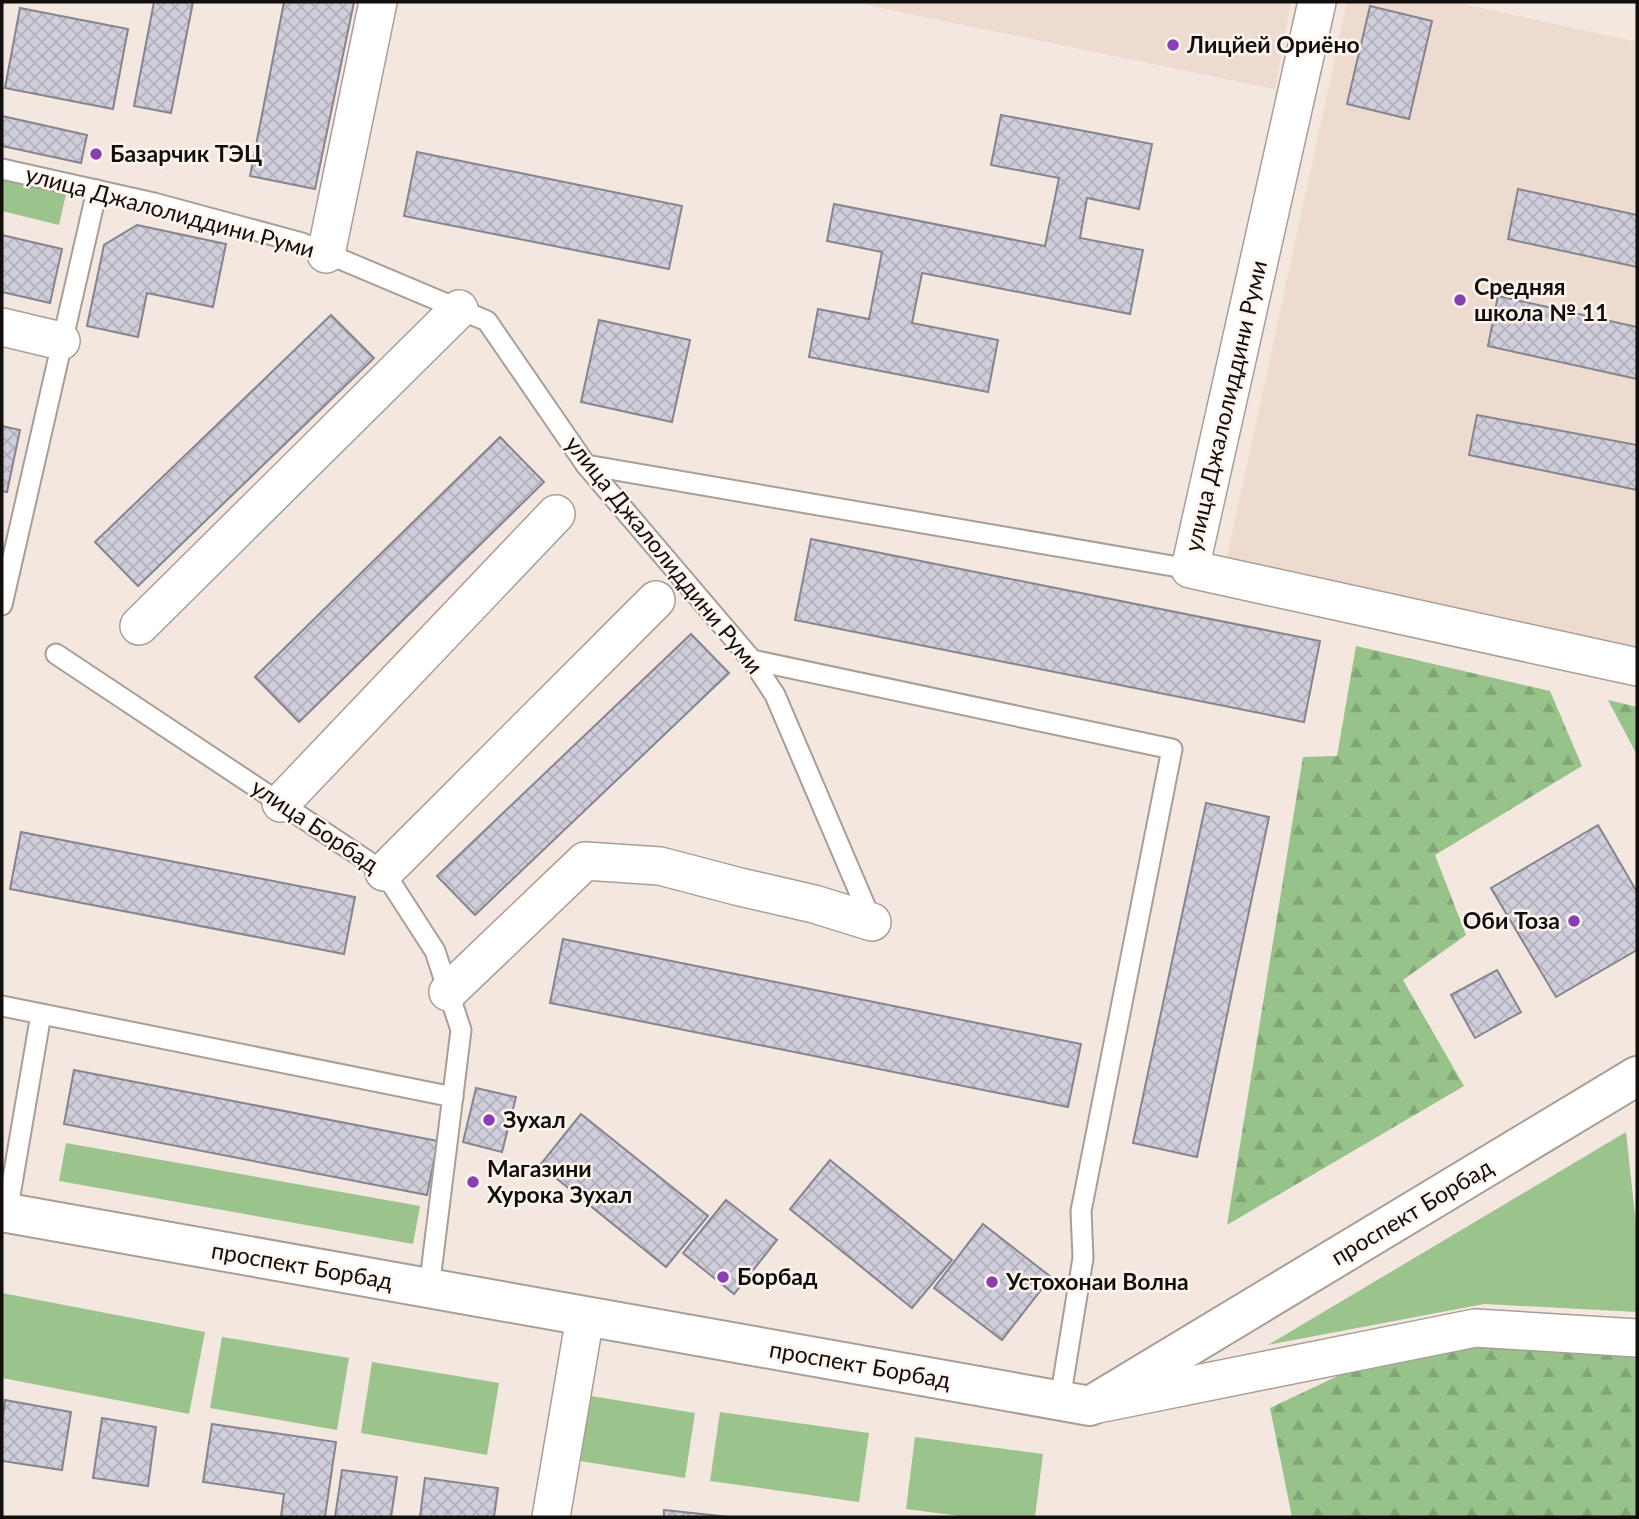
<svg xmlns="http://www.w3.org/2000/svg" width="1639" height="1519" viewBox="0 0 1639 1519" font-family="Lato,sans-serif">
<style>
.built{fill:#eedbcf}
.grass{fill:#9bc48d}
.forest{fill:url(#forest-firs)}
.building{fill:url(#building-cross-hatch);stroke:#86848f;stroke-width:2}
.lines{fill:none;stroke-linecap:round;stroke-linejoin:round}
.lane-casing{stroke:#a99e97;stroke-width:23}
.street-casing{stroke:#a99e97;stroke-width:40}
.secondary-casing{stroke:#a99e97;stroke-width:42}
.lane{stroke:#fff;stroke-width:19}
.street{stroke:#fff;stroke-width:37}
.secondary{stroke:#fff;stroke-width:38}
.poi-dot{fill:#893fb1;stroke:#fff5ef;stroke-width:2.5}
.labels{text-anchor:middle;stroke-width:5;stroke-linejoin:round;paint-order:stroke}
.poi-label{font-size:23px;font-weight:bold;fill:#120e0c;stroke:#fff5ef;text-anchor:start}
.street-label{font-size:23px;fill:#120e0c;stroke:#fff5ef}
</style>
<defs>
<pattern id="forest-firs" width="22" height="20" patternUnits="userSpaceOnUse" patternTransform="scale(1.75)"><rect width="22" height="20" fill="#97c289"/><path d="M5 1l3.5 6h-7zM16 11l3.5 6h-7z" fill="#81a675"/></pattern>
<pattern id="building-cross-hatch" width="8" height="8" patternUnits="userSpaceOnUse" patternTransform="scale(1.75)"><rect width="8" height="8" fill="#d0ceda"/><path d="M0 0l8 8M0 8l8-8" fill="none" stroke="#b2b0ba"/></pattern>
</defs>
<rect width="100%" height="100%" fill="#f3e7e0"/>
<g class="built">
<polygon points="852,2 1291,2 1275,89"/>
<polygon points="1347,2 1454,2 1637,42 1637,647 1227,557"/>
</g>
<g class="grass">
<polygon points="2,179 66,194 59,225 2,211"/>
<polygon points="1626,1132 1637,1234 1637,1312 1484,1304 1268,1345"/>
<polygon points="66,1143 420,1206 413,1244 59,1181"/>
<polygon points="2,1293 205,1332 189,1414 2,1378"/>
<polygon points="222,1337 349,1358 337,1430 210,1408"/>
<polygon points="372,1362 499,1383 487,1455 361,1433"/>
<polygon points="591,1396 695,1413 685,1478 580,1461"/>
<polygon points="720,1412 869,1433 859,1502 710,1481"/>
<polygon points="915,1437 1043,1454 1035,1517 968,1517 906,1509"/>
</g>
<g class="forest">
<polygon points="1356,646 1550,691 1582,766 1435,855 1466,935 1403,980 1464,1086 1227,1225 1303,757 1337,756"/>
<polygon points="1608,700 1637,707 1637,755"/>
<polygon points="1468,1343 1637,1350 1637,1517 1292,1517 1270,1408 1342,1374 1421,1352"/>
</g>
<g class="building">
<polygon points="154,2 193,2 171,113 134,106"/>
<polygon points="284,2 354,2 315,189 250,176"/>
<polygon points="1370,6 1432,21 1409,119 1347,104"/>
<polygon points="20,8 128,29 113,109 5,88"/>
<polygon points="1001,115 1152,144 1139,209 1087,198 1080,238 1143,250 1130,314 922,273 912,323 998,340 988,392 809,357 818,309 869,319 882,252 827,241 834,204 1045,246 1059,178 991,165"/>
<polygon points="2,116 87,135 81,163 2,146"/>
<polygon points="417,152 682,206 669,269 404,216"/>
<polygon points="1518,189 1637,215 1637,267 1508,239"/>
<polygon points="137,225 226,244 213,307 147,293 138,337 87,326 104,245"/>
<polygon points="2,235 62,249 50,303 2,292"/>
<polygon points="1498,296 1637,327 1637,379 1488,346"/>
<polygon points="331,315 374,358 138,586 95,542"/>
<polygon points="599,320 690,340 672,422 581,402"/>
<polygon points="1477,415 1637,445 1637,490 1469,455"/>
<polygon points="2,426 20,430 7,492 2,491"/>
<polygon points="500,437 544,482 299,722 255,677"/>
<polygon points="811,539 1320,641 1304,722 795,620"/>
<polygon points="691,634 729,673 475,915 437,876"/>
<polygon points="1206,803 1269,817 1197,1157 1133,1143"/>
<polygon points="1598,825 1637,892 1637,950 1556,997 1491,888"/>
<polygon points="21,832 355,897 344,954 10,889"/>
<polygon points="563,939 1081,1044 1068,1107 550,1003"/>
<polygon points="1497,970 1521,1012 1475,1038 1451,995"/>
<polygon points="74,1070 438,1141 427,1195 64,1124"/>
<polygon points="476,1088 516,1097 502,1152 463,1142"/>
<polygon points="581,1114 708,1216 666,1267 540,1165"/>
<polygon points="830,1160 952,1260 912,1308 790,1209"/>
<polygon points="726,1200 777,1240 734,1294 683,1253"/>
<polygon points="983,1224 1051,1277 1002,1340 934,1288"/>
<polygon points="5,1400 71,1412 62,1470 2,1461 2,1424"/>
<polygon points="102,1418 156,1427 148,1486 93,1478"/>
<polygon points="212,1424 336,1442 325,1517 281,1517 284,1494 203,1482"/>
<polygon points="342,1470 397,1477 391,1517 335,1517"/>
<polygon points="425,1478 498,1488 494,1517 420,1517"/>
<polygon points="664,1510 730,1517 664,1517"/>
</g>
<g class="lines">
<g class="lane-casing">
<g id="lane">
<polyline points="2,169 154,203 302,243 487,321 586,465 752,660 775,695 872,922"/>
<polyline points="586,465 1190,569"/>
<polyline points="2,605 97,190"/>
<polyline points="56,654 384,872 435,951 461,1030 429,1289"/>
<polyline points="752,660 1172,749 1081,1211 1083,1258 1060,1400"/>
<polyline points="2,1006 453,1097"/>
<polyline points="7,1213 41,1014"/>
</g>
</g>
<g class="street-casing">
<g id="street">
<polyline points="1317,2 1190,569 1637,667"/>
<polyline points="326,254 378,2"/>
<polyline points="2,327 61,341"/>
<polyline points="139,626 459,309"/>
<polyline points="281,803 556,514"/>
<polyline points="384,872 656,600"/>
<polyline points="448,992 585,861 660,866 740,887 814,904 872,922"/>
<polyline points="1098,1404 1475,1328 1637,1338"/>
<polyline points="551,1517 585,1317"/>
</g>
</g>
<g class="secondary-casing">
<polyline id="secondary" points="2,1212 1090,1406 1637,1076"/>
</g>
<use href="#lane" class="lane"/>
<use href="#street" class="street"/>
<use href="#secondary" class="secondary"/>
</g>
<g class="poi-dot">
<circle cx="1173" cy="45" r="7"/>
<circle cx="96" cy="154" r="7"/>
<circle cx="1460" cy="300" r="7"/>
<circle cx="1574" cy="921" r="7"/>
<circle cx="489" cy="1120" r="7"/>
<circle cx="473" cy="1182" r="7"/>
<circle cx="723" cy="1277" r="7"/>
<circle cx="992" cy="1282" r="7"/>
</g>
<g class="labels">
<g class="poi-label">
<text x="1187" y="53">Лицйей Ориёно</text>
<text x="110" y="162">Базарчик ТЭЦ</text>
<text x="1474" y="295">Средняя<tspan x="1474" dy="26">школа № 11</tspan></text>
<text x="1560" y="929" text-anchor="end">Оби Тоза</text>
<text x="503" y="1128">Зухал</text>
<text x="487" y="1177">Магазини<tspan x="487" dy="26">Хурока Зухал</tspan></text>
<text x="737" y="1285">Борбад</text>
<text x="1006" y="1290">Устохонаи Волна</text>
</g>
<g class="street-label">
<text transform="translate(170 212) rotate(15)" y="8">улица Джалолиддини Руми</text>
<text transform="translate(1226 406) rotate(-77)" y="8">улица Джалолиддини Руми</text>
<text transform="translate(664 555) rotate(51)" y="8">улица Джалолиддини Руми</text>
<text transform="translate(315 826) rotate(34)" y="8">улица Борбад</text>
<text transform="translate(1412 1212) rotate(-31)" y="8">проспект Борбад</text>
<text transform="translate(302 1266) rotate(10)" y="8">проспект Борбад</text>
<text transform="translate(860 1365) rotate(10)" y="8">проспект Борбад</text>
</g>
</g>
<rect width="1639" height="1519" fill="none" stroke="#120e0c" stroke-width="7"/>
</svg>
